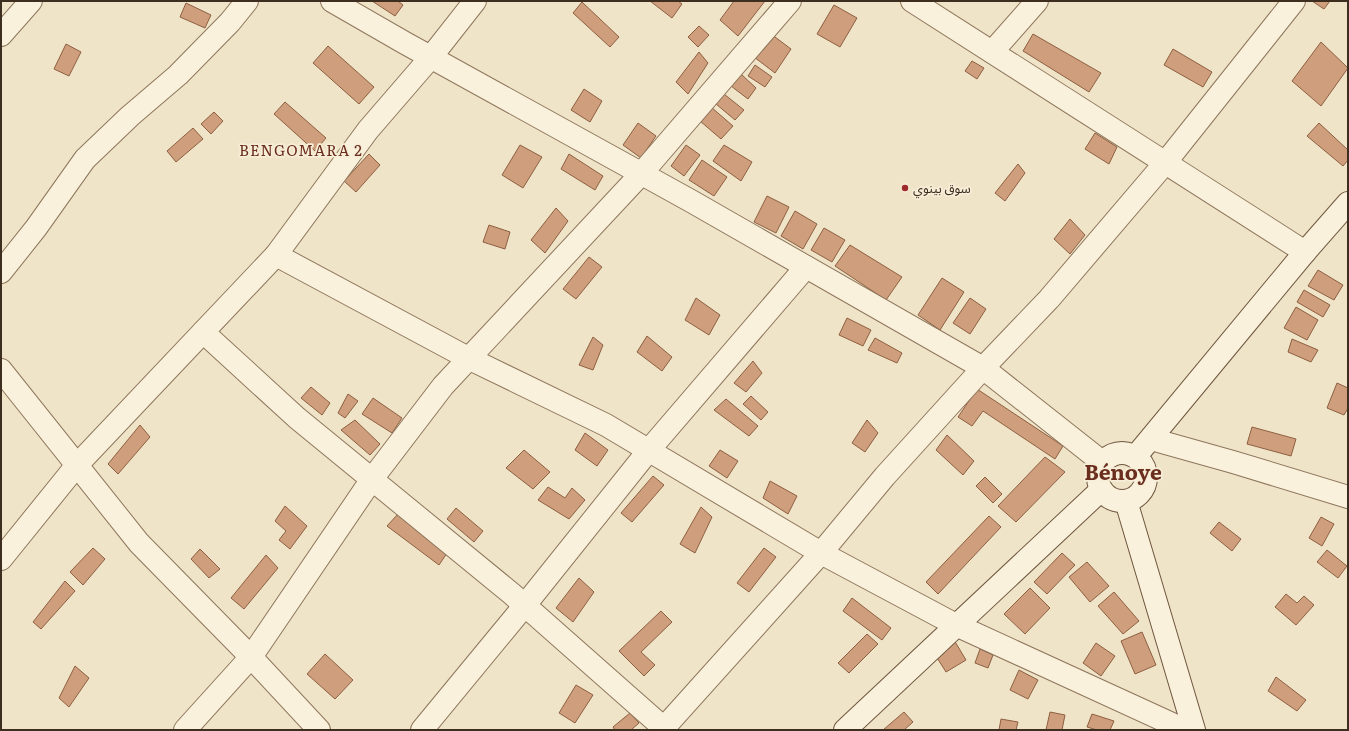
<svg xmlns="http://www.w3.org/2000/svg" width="1349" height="731" viewBox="0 0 1349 731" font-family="Literata,'Noto Sans Arabic',serif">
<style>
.building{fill:#cf9f7d;stroke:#8d5f41}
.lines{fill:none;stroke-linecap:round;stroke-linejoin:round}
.street-casing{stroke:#8d765c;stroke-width:24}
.secondary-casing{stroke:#6f573f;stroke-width:24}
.street{stroke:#faf1dc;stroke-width:22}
.secondary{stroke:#faf1dc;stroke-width:22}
.poi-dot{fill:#9e2a2b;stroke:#f7eed8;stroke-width:1.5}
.labels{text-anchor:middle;stroke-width:3.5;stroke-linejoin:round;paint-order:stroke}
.poi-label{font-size:13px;fill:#3d2e20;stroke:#f7eed8;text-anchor:start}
.quarter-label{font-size:15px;letter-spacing:1px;fill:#6b2e1e;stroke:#f7eed8}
.town-label{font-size:21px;font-weight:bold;fill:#6b2e1e;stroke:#f7eed8}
</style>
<rect width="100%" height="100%" fill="#f0e4c8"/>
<g class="building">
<polygon points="372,1 398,1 403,5 395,16"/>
<polygon points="650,1 678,1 682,4 672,18"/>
<polygon points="734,1 765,1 738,36 720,20"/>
<polygon points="1312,1 1330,1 1324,9"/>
<polygon points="582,2 619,37 610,47 573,13"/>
<polygon points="186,3 211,15 205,28 180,17"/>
<polygon points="834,5 857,18 840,47 817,34"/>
<polygon points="699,26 709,35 698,47 688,37"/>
<polygon points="771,34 791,49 775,73 754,57"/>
<polygon points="1033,34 1101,73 1089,92 1023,51"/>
<polygon points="1321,42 1348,68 1321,106 1292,81"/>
<polygon points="66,44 81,52 69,76 54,69"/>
<polygon points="328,46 374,87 359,104 313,63"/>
<polygon points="1173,49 1212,72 1203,87 1164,65"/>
<polygon points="699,52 708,63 688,94 676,82"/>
<polygon points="972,61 984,68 977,79 965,71"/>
<polygon points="755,65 772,77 765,87 748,76"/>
<polygon points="741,74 756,88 748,99 731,86"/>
<polygon points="584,89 602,101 590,122 571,110"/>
<polygon points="724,94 744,110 735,120 716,104"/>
<polygon points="285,102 326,138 315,151 274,114"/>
<polygon points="711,107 733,126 721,139 700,121"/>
<polygon points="214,112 223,121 211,134 201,124"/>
<polygon points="638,123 656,136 641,158 623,145"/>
<polygon points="1319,123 1348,150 1348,160 1343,166 1307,136"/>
<polygon points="193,128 203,139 176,162 167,151"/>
<polygon points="1095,133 1117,147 1109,164 1085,149"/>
<polygon points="520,145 542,157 523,188 502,175"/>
<polygon points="686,145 700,155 684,176 671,166"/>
<polygon points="724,145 752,162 741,181 713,161"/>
<polygon points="369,154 380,165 356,192 344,181"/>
<polygon points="569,154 603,176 595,190 561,169"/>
<polygon points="702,160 727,177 714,196 689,180"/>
<polygon points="1018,164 1025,173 1005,201 995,193"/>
<polygon points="767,196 789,207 776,233 754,222"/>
<polygon points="556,208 568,221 545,253 531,240"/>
<polygon points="795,211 817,224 803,249 781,236"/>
<polygon points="1070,219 1085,235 1070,254 1054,239"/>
<polygon points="489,225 510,232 505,249 483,242"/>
<polygon points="824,228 845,240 832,262 811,250"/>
<polygon points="850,245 902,277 886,300 835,266"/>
<polygon points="589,257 602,267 576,299 563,289"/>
<polygon points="1318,270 1343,285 1334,300 1308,286"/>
<polygon points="942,278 964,292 940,330 918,315"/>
<polygon points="1304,290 1330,305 1323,317 1297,302"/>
<polygon points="696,298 720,315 709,335 685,320"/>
<polygon points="970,298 986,309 970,334 953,323"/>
<polygon points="1296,307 1318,320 1307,340 1284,328"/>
<polygon points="847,318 871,330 863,346 839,335"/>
<polygon points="647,336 672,357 662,371 637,352"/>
<polygon points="593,337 603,345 593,370 579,365"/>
<polygon points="875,338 902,353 897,363 868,350"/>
<polygon points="1292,339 1318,350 1311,362 1288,352"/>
<polygon points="753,361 762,373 746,392 734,383"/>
<polygon points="1337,383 1348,388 1348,408 1344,415 1327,408"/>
<polygon points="311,387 330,403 322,415 301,398"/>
<polygon points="977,389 1063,446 1055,459 983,411 972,426 958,417"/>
<polygon points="348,394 358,401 345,418 338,413"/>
<polygon points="751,396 768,412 761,420 743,404"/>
<polygon points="373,398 402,418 392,433 362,414"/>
<polygon points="726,399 758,426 749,436 714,410"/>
<polygon points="355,420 380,444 370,455 341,430"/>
<polygon points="867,420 878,433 865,452 852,443"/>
<polygon points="140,425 150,437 118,474 108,464"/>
<polygon points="1252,427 1296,439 1291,456 1247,444"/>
<polygon points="585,433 608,450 597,466 575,450"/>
<polygon points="947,435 974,461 963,475 936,450"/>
<polygon points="524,450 550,472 533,489 506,468"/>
<polygon points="720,450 738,461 727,478 709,466"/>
<polygon points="1045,457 1065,472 1016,522 998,506"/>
<polygon points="653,476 664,485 632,522 621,513"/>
<polygon points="985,477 1002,494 993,503 976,486"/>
<polygon points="770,481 797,496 788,514 763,498"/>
<polygon points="548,487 565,498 572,488 585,500 569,519 538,500"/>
<polygon points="285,506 307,526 290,549 279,540 286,531 275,521"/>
<polygon points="701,507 712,517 695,553 680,544"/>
<polygon points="456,508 483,531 474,542 447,519"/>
<polygon points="398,514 447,553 439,565 387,526"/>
<polygon points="989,516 1001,527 938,594 926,582"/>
<polygon points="1321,517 1334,524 1322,546 1309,538"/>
<polygon points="1219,522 1241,539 1232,551 1210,533"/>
<polygon points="93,548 105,559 83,585 70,572"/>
<polygon points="764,548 776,557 749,592 737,583"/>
<polygon points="200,549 220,569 209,578 191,559"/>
<polygon points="1327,550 1347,566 1338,578 1317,562"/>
<polygon points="1062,553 1075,565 1047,594 1034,582"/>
<polygon points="266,555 278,568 244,609 231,598"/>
<polygon points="1087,562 1109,586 1090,602 1069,577"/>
<polygon points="579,578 594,592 573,622 556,608"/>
<polygon points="65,581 75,591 41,629 33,622"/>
<polygon points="1030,588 1050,608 1025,634 1004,614"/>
<polygon points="1114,592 1139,621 1123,634 1098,606"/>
<polygon points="1286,594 1297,603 1304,596 1314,605 1296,625 1275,607"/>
<polygon points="852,598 891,628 882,640 843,611"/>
<polygon points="661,611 672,622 641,652 655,665 644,676 619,651"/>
<polygon points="1142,632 1156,665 1135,674 1121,641"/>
<polygon points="867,634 878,644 849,673 838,663"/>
<polygon points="954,640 966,660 946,672 934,653"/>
<polygon points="1096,643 1115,656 1101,676 1083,663"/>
<polygon points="980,649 993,655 988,668 975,663"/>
<polygon points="325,654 353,680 335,699 307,674"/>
<polygon points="75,666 89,678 69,707 59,698"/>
<polygon points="1019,670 1038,680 1028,699 1010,690"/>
<polygon points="1276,677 1306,700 1297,711 1268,691"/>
<polygon points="576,685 593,695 575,723 559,713"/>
<polygon points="904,712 913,722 904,730 883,730"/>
<polygon points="1050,712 1065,715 1062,730 1046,730"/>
<polygon points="630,713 639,723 631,730 615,730 613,727"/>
<polygon points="1092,714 1114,721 1110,730 1097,730 1087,727"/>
<polygon points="1001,719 1018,722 1016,730 999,730"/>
</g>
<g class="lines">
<g class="street-casing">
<g id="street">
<polyline points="332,1 405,43 691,201 983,368 1102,462"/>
<polyline points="912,1 1305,252"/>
<polyline points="1,35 31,1"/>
<polyline points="992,52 1037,1"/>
<polyline points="276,255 468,358 606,425 821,553 956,625 1185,730"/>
<polyline points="1,272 36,228 85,159 130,116 178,75 230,22 247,1"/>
<polyline points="203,332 297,418 512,594 666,730"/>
<polyline points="1,370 139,543 251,657 319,730"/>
<polyline points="1151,439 1233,462 1348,497"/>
<polyline points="1,559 77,465 276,255 368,130 431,57 475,1"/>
<polyline points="185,730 251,657 372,479 443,386 641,174 790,1"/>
<polyline points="422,730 525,605 649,450 806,267"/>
<polyline points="662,730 821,553 885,476 983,368 1049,299 1165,163 1294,1"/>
</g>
</g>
<g class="secondary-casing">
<g id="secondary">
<circle cx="1122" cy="477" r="24"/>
<polyline points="1136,456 1305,252 1348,203"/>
<polyline points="1126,501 1194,730"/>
<polyline points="845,730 1101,490"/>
</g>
</g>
<use href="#street" class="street"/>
<use href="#secondary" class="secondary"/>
</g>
<circle class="poi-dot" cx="905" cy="188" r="4"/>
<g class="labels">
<g class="poi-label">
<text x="913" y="193">سوق بينوي</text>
</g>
<g class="quarter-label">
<text x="301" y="156">BENGOMARA 2</text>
</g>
<g class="town-label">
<text x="1123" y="480">Bénoye</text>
</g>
</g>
<rect width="1349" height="731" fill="none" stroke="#3d2e20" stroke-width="4"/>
</svg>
